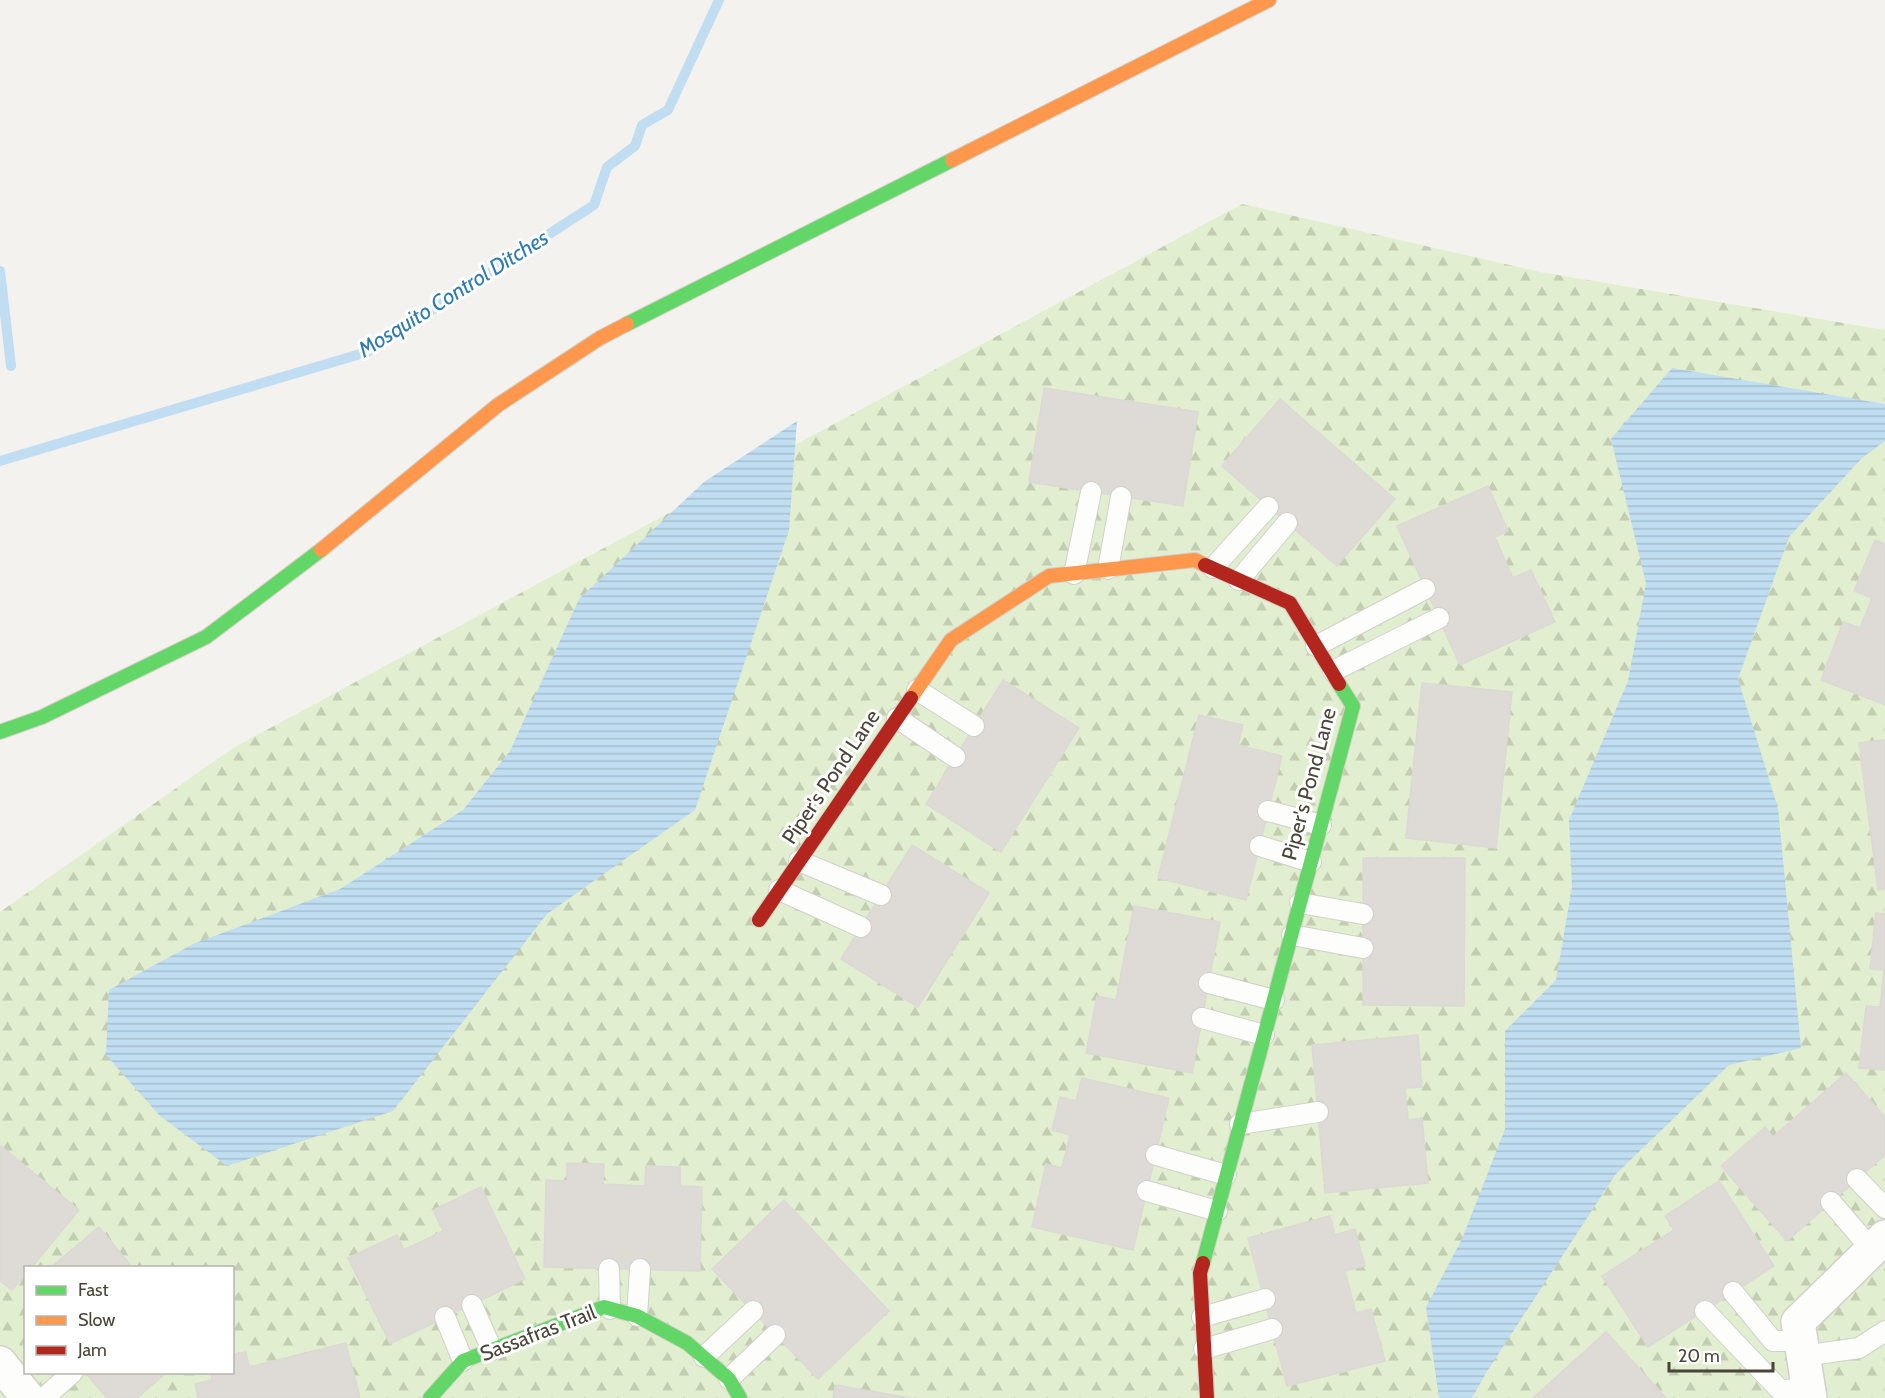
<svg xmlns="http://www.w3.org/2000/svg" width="1885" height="1398" viewBox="0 0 1885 1398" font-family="Cabin,sans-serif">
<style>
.forest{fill:url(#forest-firs);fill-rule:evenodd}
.water{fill:url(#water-rules)}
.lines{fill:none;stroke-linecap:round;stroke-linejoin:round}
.stream{stroke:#c0ddf1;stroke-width:10}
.building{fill:#dedbd6;stroke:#dcd9d4;stroke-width:1.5}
.lane-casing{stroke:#d2d0cb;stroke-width:22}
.street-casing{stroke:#d2d0cb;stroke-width:36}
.fast-casing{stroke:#d3cfc5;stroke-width:16}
.slow-casing{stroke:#d3cfc5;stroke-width:16}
.jam-casing{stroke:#d3cfc5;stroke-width:16}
.lane{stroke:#fdfdfc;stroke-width:20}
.street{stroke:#fdfdfc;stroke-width:33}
.fast{stroke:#63d668;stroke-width:14}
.slow{stroke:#ff974d;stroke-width:14}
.jam{stroke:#b3261e;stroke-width:14}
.labels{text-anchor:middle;stroke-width:6;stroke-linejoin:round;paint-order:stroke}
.street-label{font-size:21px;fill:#4b4439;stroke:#fff}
.water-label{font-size:22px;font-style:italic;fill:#2e7ab2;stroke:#fff}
</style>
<defs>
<pattern id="forest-firs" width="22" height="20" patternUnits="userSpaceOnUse" patternTransform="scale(1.5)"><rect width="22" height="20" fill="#e1eecf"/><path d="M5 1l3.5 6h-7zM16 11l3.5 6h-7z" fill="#c3cdb2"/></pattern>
<pattern id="water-rules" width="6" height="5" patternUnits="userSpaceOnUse" patternTransform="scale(1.5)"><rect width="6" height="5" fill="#c0ddf1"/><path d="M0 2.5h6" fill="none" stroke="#a6bfcf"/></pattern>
</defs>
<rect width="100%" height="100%" fill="#f4f2ee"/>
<path class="forest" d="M1242,204L1540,272L1885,330V1398H0V912L233,748ZM26,1268H232V1372H26Z"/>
<g class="water">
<polygon points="1672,368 1885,404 1885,441 1862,458 1789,537 1738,679 1778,808 1801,1048 1729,1065 1615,1175 1486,1373 1472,1398 1439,1398 1426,1307 1462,1239 1505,1129 1505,1031 1556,980 1572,887 1569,820 1628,681 1646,583 1611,439"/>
<polygon points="797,421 789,530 695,810 547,914 393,1111 227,1166 159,1115 106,1055 109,990 193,944 340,889 463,810 510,751 579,599 704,482"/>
</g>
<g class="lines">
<g class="stream">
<polyline points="0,271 11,366"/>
<polyline points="0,461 367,352 594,205 607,167 635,146 642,125 668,110 719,0"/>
</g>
</g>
<g class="building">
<polygon points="1044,388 1198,412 1183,506 1029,482"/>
<polygon points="1280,399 1395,499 1337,566 1222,466"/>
<polygon points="1488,486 1508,531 1495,537 1513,578 1531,570 1555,622 1460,665 1397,526"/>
<polygon points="1875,540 1885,544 1885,705 1821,680 1843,622 1860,628 1872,598 1854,591"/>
<polygon points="1003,680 1079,728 1001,852 926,804"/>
<polygon points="1422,683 1512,692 1496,848 1406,838"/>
<polygon points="1199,715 1243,725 1238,745 1282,756 1246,900 1158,878"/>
<polygon points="1885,740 1885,889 1878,890 1859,743"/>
<polygon points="912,845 989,893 918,1007 841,959"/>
<polygon points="1363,858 1465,858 1464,1006 1363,1005"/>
<polygon points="1134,906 1220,922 1192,1073 1086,1053 1097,996 1116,1000"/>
<polygon points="1876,913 1885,914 1885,1070 1859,1068 1866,1006 1880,1007 1884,970 1870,969"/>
<polygon points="1418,1035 1422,1087 1405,1088 1408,1120 1422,1118 1428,1183 1325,1193 1312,1045"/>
<polygon points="1846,1073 1885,1117 1885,1155 1787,1241 1721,1166 1765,1127 1773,1137"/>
<polygon points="1082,1078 1169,1098 1133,1250 1032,1227 1046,1164 1062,1168 1070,1135 1052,1130 1060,1097 1076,1101"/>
<polygon points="0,1145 79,1210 31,1268 26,1268 26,1274 12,1290 0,1281"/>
<polygon points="567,1163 604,1164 603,1184 645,1186 646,1166 680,1167 680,1186 702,1187 700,1271 544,1267 546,1180 567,1181"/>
<polygon points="1719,1181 1774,1266 1648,1347 1602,1276 1674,1230 1665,1216"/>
<polygon points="481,1187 525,1279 390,1344 348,1258 397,1235 404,1250 443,1231 433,1210"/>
<polygon points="784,1200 889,1311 818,1379 712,1269"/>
<polygon points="1330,1216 1335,1235 1355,1229 1365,1266 1345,1271 1356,1313 1371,1309 1385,1361 1287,1386 1248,1238"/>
<polygon points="99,1227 133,1268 50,1268"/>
<polygon points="1606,1332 1666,1398 1533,1398"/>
<polygon points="346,1343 360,1398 198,1398 195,1384 212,1380 211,1372 232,1372 232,1355 246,1352 249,1367"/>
<polygon points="85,1372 167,1372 137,1398 107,1398"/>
<polygon points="835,1385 911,1398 833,1398"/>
</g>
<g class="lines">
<g class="lane-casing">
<g id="lane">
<polyline points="1213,568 1268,507"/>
<polyline points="1108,569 1121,497"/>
<polyline points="1074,574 1091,492"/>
<polyline points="1239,580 1287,523"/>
<polyline points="1316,646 1425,589"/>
<polyline points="1333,671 1439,618"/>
<polyline points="917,690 974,726"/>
<polyline points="897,718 955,757"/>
<polyline points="1268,811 1321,825"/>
<polyline points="1260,846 1311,862"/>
<polyline points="799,861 881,895"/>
<polyline points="779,890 861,927"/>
<polyline points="1300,903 1363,914"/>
<polyline points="1292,935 1363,948"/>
<polyline points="1209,983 1274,1000"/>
<polyline points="1202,1018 1264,1035"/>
<polyline points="1240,1124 1318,1112"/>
<polyline points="1156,1155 1226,1175"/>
<polyline points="1857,1179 1885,1208"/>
<polyline points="1147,1191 1217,1211"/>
<polyline points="1831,1202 1872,1250"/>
<polyline points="609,1269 610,1309"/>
<polyline points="1733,1292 1773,1341 1801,1341"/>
<polyline points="472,1305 492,1350"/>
<polyline points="1705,1311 1781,1391 1808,1387"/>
<polyline points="637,1316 640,1269"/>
<polyline points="445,1317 463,1361"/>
<polyline points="1202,1317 1265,1299"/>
<polyline points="1204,1349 1272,1329"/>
<polyline points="1803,1356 1859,1348 1885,1331"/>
<polyline points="704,1357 753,1311"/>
<polyline points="729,1379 775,1335"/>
<polyline points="44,1398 73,1372"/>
</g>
</g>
<g class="street-casing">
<g id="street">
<polyline points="0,1363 28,1398"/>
<polyline points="1810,1398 1798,1322 1885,1237"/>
</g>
</g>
<g class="fast-casing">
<g id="fast">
<polyline points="627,324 952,160"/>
<polyline points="0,732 42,717 206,637 321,550"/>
<polyline points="1203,1263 1353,706 1339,684"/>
<polyline points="430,1398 463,1361 604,1307 637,1316 687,1343 729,1379 740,1398"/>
</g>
</g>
<g class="slow-casing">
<g id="slow">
<polyline points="952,160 1269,0"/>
<polyline points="321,550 498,405 600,338 627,324"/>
<polyline points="911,698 951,640 1049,576 1195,560 1205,565"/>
</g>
</g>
<g class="jam-casing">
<g id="jam">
<polyline points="1205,565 1290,603 1339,684"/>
<polyline points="759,920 911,698"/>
<polyline points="1203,1263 1200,1273 1207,1398"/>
</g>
</g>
<use href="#lane" class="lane"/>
<use href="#street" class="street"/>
<use href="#fast" class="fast"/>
<use href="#slow" class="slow"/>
<use href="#jam" class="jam"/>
</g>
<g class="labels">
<g class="street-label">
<text transform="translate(831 777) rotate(-56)" y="7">Piper's Pond Lane</text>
<text transform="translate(1309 784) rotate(-75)" y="7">Piper's Pond Lane</text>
<text transform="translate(538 1333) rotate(-21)" y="7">Sassafras Trail</text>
</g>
<g class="water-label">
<text transform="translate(453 293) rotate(-32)" y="8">Mosquito Control Ditches</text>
</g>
</g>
<rect x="24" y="1266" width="210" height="108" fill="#ffffff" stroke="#b7b4b0" stroke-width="1.5"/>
<rect x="36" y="1286" width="30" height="9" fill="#63d668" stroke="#b7b4b0" stroke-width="1.5"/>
<text x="78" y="1296" font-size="18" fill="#4b4439">Fast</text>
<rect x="36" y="1316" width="30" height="9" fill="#ff974d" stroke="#b7b4b0" stroke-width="1.5"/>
<text x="78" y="1326" font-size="18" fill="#4b4439">Slow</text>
<rect x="36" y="1346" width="30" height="9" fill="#b3261e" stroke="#b7b4b0" stroke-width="1.5"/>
<text x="78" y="1356" font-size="18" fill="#4b4439">Jam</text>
<path d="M1669 1362v9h104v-9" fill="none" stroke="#4b4439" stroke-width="3"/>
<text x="1678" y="1362" font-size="18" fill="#4b4439" stroke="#ffffff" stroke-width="4.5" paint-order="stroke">20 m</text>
</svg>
